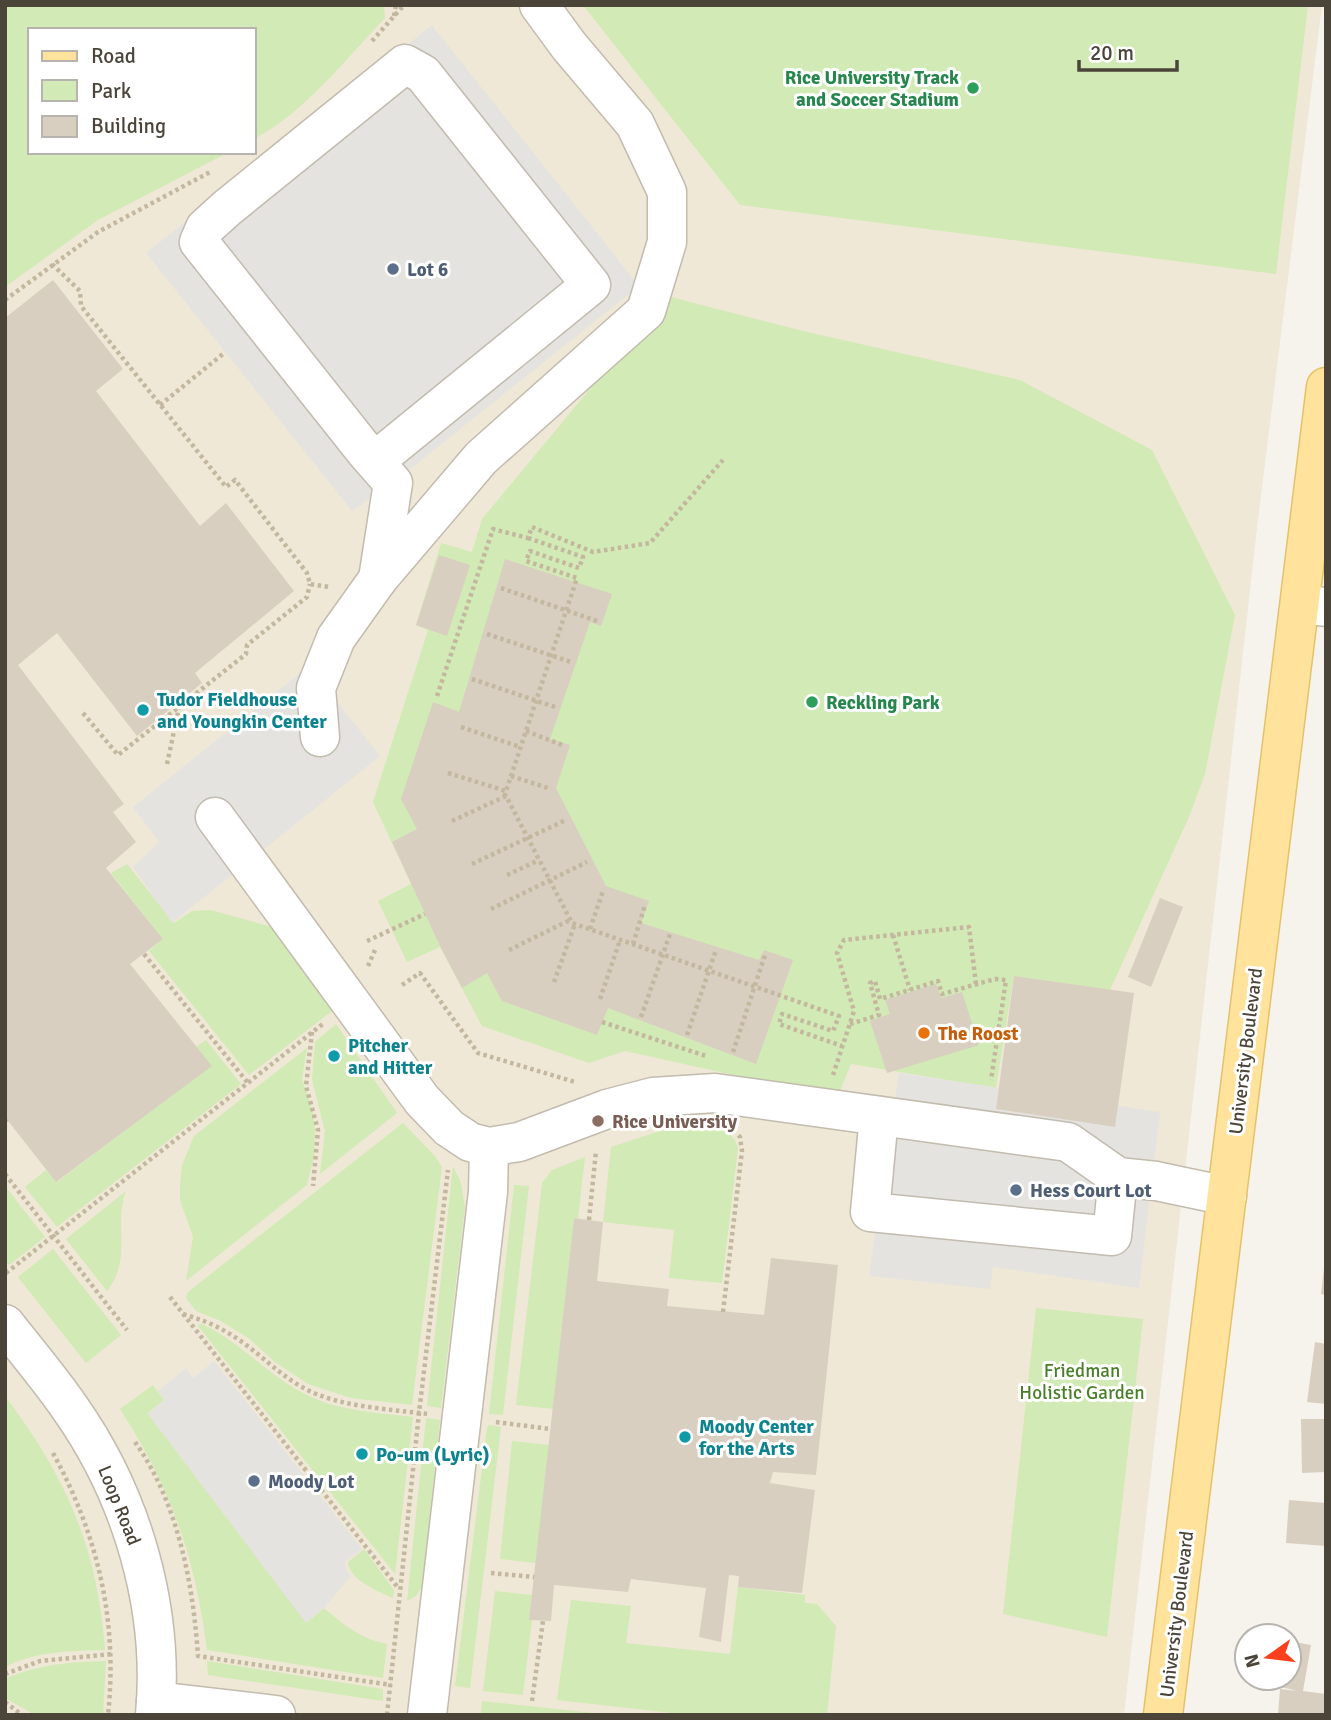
<svg xmlns="http://www.w3.org/2000/svg" width="1331" height="1720" viewBox="0 0 1331 1720" font-family="Signika,sans-serif">
<style>
.education{fill:#efe8d6;fill-rule:evenodd}
.green{fill:#d2eab5}
.parking{fill:#e5e3e0}
.building{fill:#d8cfc1}
.lines{fill:none;stroke-linecap:round;stroke-linejoin:round}
.minor-casing{stroke:#c2bbae;stroke-width:41}
.major-casing{stroke:#e6c16a;stroke-width:41}
.path{stroke:#c4b79f;stroke-width:4.5;stroke-dasharray:3.5 3.5;stroke-linecap:butt}
.minor{stroke:#fff;stroke-width:38}
.major{stroke:#ffe39c;stroke-width:38}
.leisure-dot{fill:#2e9e5b;stroke:#fff;stroke-width:2.5}
.service-dot{fill:#5c6f8a;stroke:#fff;stroke-width:2.5}
.culture-dot{fill:#0f9aa8;stroke:#fff;stroke-width:2.5}
.food-dot{fill:#e8710a;stroke:#fff;stroke-width:2.5}
.education-dot{fill:#8d6e63;stroke:#fff;stroke-width:2.5}
.labels{text-anchor:middle;stroke-width:6;stroke-linejoin:round;paint-order:stroke}
.leisure-label{font-size:19px;font-weight:bold;fill:#27864d;stroke:#fff;text-anchor:end}
.service-label{font-size:19px;font-weight:bold;fill:#4e5e75;stroke:#fff;text-anchor:start}
.culture-label{font-size:19px;font-weight:bold;fill:#0d838f;stroke:#fff;text-anchor:start}
.food-label{font-size:19px;font-weight:bold;fill:#c56008;stroke:#fff;text-anchor:start}
.street-label{font-size:19px;fill:#4b4439;stroke:#fff}
.education-label{font-size:19px;font-weight:bold;fill:#785e54;stroke:#fff;text-anchor:start}
.park-label{font-size:19px;fill:#4a7f2a;stroke:#fff}
</style>
<rect width="100%" height="100%" fill="#f6f3ec"/>
<path class="education" d="M5,5H1322L1257,528L1124,1715H5ZM30,30H254V152H30Z"/>
<g class="green">
<path d="M5,5H384L385,18C346,59 304,113 254,139V30H30V152H229L98,220L5,287Z"/>
<polygon points="583,5 1308,5 1276,274 740,205"/>
<polygon points="667,296 803,331 1020,380 1152,450 1235,615 1205,774 1189,817 1110,990 1014,976 996,1088 851,1064 840,1091 770,1083 625,1051 589,1063 482,1026 440,947 407,962 378,901 411,884 373,802 428,630 416,625 441,543 472,552 482,519"/>
<polygon points="127,864 174,923 192,911 211,910 279,929 336,1008 249,1075 149,951 163,939 111,873"/>
<polygon points="336,1024 397,1113 320,1174 325,1131 312,1080 315,1042"/>
<polygon points="206,1040 241,1084 57,1227 25,1187 46,1170 57,1182 211,1066 196,1047"/>
<polygon points="307,1048 302,1079 313,1112 315,1131 314,1156 307,1185 186,1281 193,1237 180,1200 180,1185 182,1165 194,1136"/>
<polygon points="403,1123 434,1155 442,1167 412,1405 351,1398 308,1384 275,1362 248,1338 221,1321 196,1311 186,1298 188,1292"/>
<path d="M692,1127C711,1127 732,1126 738,1148L722,1283L669,1278L674,1230L603,1222L611,1147L660,1131Z"/>
<polygon points="585,1157 578,1218 574,1218 553,1409 516,1405 542,1183 552,1170"/>
<polygon points="453,1166 461,1183 465,1207 441,1408 427,1406"/>
<polygon points="514,1185 529,1186 503,1415 489,1414"/>
<polygon points="5,1186 45,1237 9,1265 5,1260"/>
<path d="M126,1191C113,1225 133,1258 107,1291L66,1239Z"/>
<polygon points="53,1249 121,1335 86,1363 18,1277"/>
<polygon points="1036,1308 1143,1319 1107,1637 1003,1614"/>
<path d="M200,1323C240,1341 268,1376 307,1395C340,1411 378,1413 413,1417L395,1574L198,1326Z"/>
<path d="M153,1385L164,1400L148,1413L307,1622L324,1608C344,1625 361,1639 387,1644L383,1678L207,1650C195,1556 171,1488 120,1409Z"/>
<path d="M5,1396C67,1479 97,1546 105,1650C71,1651 36,1651 5,1667Z"/>
<polygon points="426,1418 440,1420 422,1586 416,1596 407,1601"/>
<polygon points="489,1425 501,1427 470,1688 455,1686 487,1428"/>
<polygon points="512,1441 549,1445 536,1563 500,1559"/>
<path d="M364,1549L394,1590L393,1598C378,1591 350,1581 348,1562Z"/>
<polygon points="738,1587 805,1595 805,1603 817,1604 836,1626 827,1715 690,1715 557,1700 571,1600 631,1606 626,1643 730,1654"/>
<polygon points="495,1591 532,1595 529,1620 532,1620 523,1695 483,1691"/>
<path d="M106,1661L103,1715H35L5,1698V1679C38,1664 71,1662 106,1661Z"/>
<polygon points="207,1661 383,1689 383,1701 208,1675"/>
<polygon points="482,1701 612,1715 481,1713"/>
</g>
<g class="parking">
<polygon points="432,25 639,286 393,483 352,511 146,253"/>
<polygon points="309,666 380,756 172,923 133,867 159,842 133,807"/>
<polygon points="899,1073 1160,1112 1139,1288 993,1267 990,1289 869,1276"/>
<polygon points="214,1361 362,1549 345,1562 346,1571 351,1576 324,1608 306,1623 148,1414 164,1400 158,1391 186,1368 193,1378"/>
</g>
<g class="building">
<polygon points="53,280 123,369 96,391 200,526 226,503 294,591 195,673 202,683 137,736 57,633 18,665 124,804 113,812 136,842 106,868 163,939 130,964 212,1066 56,1182 5,1117 5,318"/>
<polygon points="439,555 470,565 447,636 416,625"/>
<polygon points="505,559 612,594 601,626 590,622 550,739 570,745 556,788 606,886 649,901 641,923 759,960 764,950 793,960 756,1064 608,1008 597,1035 502,1001 487,973 462,988 440,946 392,842 417,829 401,799 433,702 459,712"/>
<polygon points="1160,898 1183,907 1151,987 1128,977"/>
<polygon points="1014,976 1134,993 1115,1127 996,1109"/>
<polygon points="936,984 941,998 962,992 979,1045 887,1073 870,1021 890,1014 885,1000"/>
<polygon points="574,1218 603,1222 597,1281 669,1289 667,1306 764,1315 771,1258 838,1265 816,1475 773,1472 770,1483 815,1490 802,1593 738,1587 739,1576 729,1575 721,1642 699,1637 706,1588 631,1579 628,1592 554,1585 551,1621 529,1620"/>
<polygon points="1324,1268 1326,1268 1326,1295 1321,1294"/>
<polygon points="1315,1342 1326,1344 1326,1404 1307,1402"/>
<polygon points="1301,1419 1326,1419 1326,1472 1302,1473"/>
<polygon points="1289,1500 1326,1503 1326,1546 1286,1543"/>
<polygon points="1289,1641 1311,1645 1303,1691 1326,1694 1326,1715 1278,1715 1280,1689 1297,1691 1281,1687 1282,1678 1289,1678"/>
</g>
<g class="lines">
<g class="minor-casing">
<g id="minor">
<polyline points="375,461 591,285 423,74 405,64 227,208 205,228 199,242 365,451 393,483 378,579"/>
<polyline points="1300,604 1326,607"/>
<polyline points="320,737 316,688 336,638 378,579 481,458 646,311 667,242 667,192 635,124 569,46 539,5"/>
<polyline points="215,817 422,1100 449,1128 470,1142 489,1147 519,1142 607,1109 653,1097 715,1093 1068,1142 1118,1177 1156,1181 1227,1196"/>
<polyline points="879,1116 870,1212 1112,1236 1118,1177"/>
<path d="M5,1324C27,1352 50,1379 70,1408C132,1496 165,1608 155,1715"/>
<polyline points="156,1701 276,1715"/>
<polyline points="427,1715 488,1192 489,1147"/>
</g>
</g>
<g class="major-casing">
<polyline id="major" points="1163,1715 1326,387"/>
</g>
<g class="path">
<polyline points="394,16 396,5"/>
<polyline points="372,41 404,5"/>
<polyline points="52,264 80,291 81,306 226,487 235,480 307,573 310,584 329,587"/>
<polyline points="5,300 98,232 212,171"/>
<polyline points="160,405 223,354"/>
<polyline points="528,538 583,557 579,568 530,551 526,561 577,578 505,794 572,923 839,1016 833,1031 782,1014 779,1024 842,1046"/>
<polyline points="501,588 600,622"/>
<polyline points="487,634 571,662"/>
<polyline points="472,679 555,707"/>
<polyline points="437,696 493,529 528,538 532,527 593,552 650,543 723,460"/>
<polyline points="83,713 118,755 246,654 247,645 307,597 310,584"/>
<polyline points="461,727 520,747"/>
<polyline points="526,731 565,746"/>
<polyline points="167,764 179,708"/>
<polyline points="448,773 506,791"/>
<polyline points="511,776 551,789"/>
<polyline points="452,821 506,796"/>
<polyline points="472,864 566,820"/>
<polyline points="507,875 539,860"/>
<polyline points="491,909 587,862"/>
<polyline points="590,929 603,891"/>
<polyline points="893,935 910,990"/>
<polyline points="367,941 425,914"/>
<polyline points="633,944 645,905"/>
<polyline points="509,950 570,920"/>
<polyline points="144,954 248,1083"/>
<polyline points="368,966 375,950"/>
<polyline points="554,982 575,924"/>
<polyline points="402,985 420,973 478,1053 575,1082"/>
<polyline points="600,999 620,940"/>
<polyline points="641,1017 670,934"/>
<polyline points="602,1022 706,1056"/>
<polyline points="850,1024 879,1015 870,983 875,981 880,999 938,981 942,994 995,979 1006,980 991,1080"/>
<polyline points="312,1032 306,1086 318,1130 313,1186"/>
<polyline points="687,1035 716,950"/>
<polyline points="733,1052 765,955"/>
<polyline points="833,1075 854,1011 837,953 844,940 969,927 976,984"/>
<polyline points="5,1121 7,1119"/>
<polyline points="5,1174 127,1330"/>
<polyline points="589,1220 596,1151"/>
<polyline points="6,1273 324,1023"/>
<polyline points="170,1297 399,1589"/>
<polyline points="723,1312 742,1151 740,1137 737,1133"/>
<path d="M183,1314C199,1319 214,1324 228,1333C255,1348 275,1372 302,1387C336,1407 389,1409 428,1414"/>
<polyline points="496,1422 550,1429"/>
<path d="M135,1442C178,1503 193,1583 198,1656L391,1685"/>
<path d="M53,1453C98,1536 118,1621 108,1715"/>
<polyline points="491,1573 534,1577"/>
<polyline points="5,1674 40,1661 112,1654"/>
<polyline points="532,1701 543,1621"/>
<polyline points="5,1702 22,1715"/>
<polyline points="387,1715 419,1413 448,1170"/>
</g>
<use href="#minor" class="minor"/>
<use href="#major" class="major"/>
</g>
<g class="leisure-dot">
<circle cx="973" cy="88" r="7"/>
<circle cx="812" cy="702" r="7"/>
</g>
<g class="service-dot">
<circle cx="393" cy="269" r="7"/>
<circle cx="1016" cy="1190" r="7"/>
<circle cx="254" cy="1481" r="7"/>
</g>
<g class="culture-dot">
<circle cx="143" cy="710" r="7"/>
<circle cx="334" cy="1056" r="7"/>
<circle cx="685" cy="1437" r="7"/>
<circle cx="362" cy="1454" r="7"/>
</g>
<circle class="food-dot" cx="924" cy="1033" r="7"/>
<circle class="education-dot" cx="598" cy="1121" r="7"/>
<g class="labels">
<g class="leisure-label">
<text x="959" y="84">Rice University Track<tspan x="959" dy="22">and Soccer Stadium</tspan></text>
<text x="826" y="709" text-anchor="start">Reckling Park</text>
</g>
<g class="service-label">
<text x="407" y="276">Lot 6</text>
<text x="1030" y="1197">Hess Court Lot</text>
<text x="268" y="1488">Moody Lot</text>
</g>
<g class="culture-label">
<text x="157" y="706">Tudor Fieldhouse<tspan x="157" dy="22">and Youngkin Center</tspan></text>
<text x="348" y="1052">Pitcher<tspan x="348" dy="22">and Hitter</tspan></text>
<text x="699" y="1433">Moody Center<tspan x="699" dy="22">for the Arts</tspan></text>
<text x="376" y="1461">Po-um (Lyric)</text>
</g>
<g class="food-label">
<text x="938" y="1040">The Roost</text>
</g>
<g class="street-label">
<text transform="translate(1245 1051) rotate(-83)" y="7">University Boulevard</text>
<text transform="translate(120 1505) rotate(68)" y="7">Loop Road</text>
<text transform="translate(1176 1614) rotate(-83)" y="7">University Boulevard</text>
</g>
<g class="education-label">
<text x="612" y="1128">Rice University</text>
</g>
<g class="park-label">
<text x="1082" y="1377">Friedman<tspan x="1082" dy="22">Holistic Garden</tspan></text>
</g>
</g>
<rect width="1331" height="1720" fill="none" stroke="#4b4439" stroke-width="14"/>
<rect x="28" y="28" width="228" height="126" fill="#ffffff" stroke="#b7b4b0" stroke-width="2"/>
<rect x="42" y="51" width="35" height="10" fill="#ffe39c" stroke="#b7b4b0" stroke-width="2"/>
<text x="91" y="63" font-size="21" fill="#4b4439">Road</text>
<rect x="42" y="80" width="35" height="21" fill="#d2eab5" stroke="#b7b4b0" stroke-width="2"/>
<text x="91" y="98" font-size="21" fill="#4b4439">Park</text>
<rect x="42" y="116" width="35" height="21" fill="#d8cfc1" stroke="#b7b4b0" stroke-width="2"/>
<text x="91" y="133" font-size="21" fill="#4b4439">Building</text>
<g transform="translate(1268 1657) rotate(256)"><circle r="33" fill="#ffffff" stroke="#b7b4b0" stroke-width="2"/>
<path d="M0-5L12 26L0 18L-12 26Z" fill="#fc3f1d"/>
<text y="-10" font-size="19" font-weight="bold" text-anchor="middle" fill="#4b4439">N</text>
</g>
<path d="M1079 60v10h98v-10" fill="none" stroke="#4b4439" stroke-width="3.5"/>
<text x="1090" y="60" font-size="21" fill="#4b4439" stroke="#ffffff" stroke-width="5" paint-order="stroke">20 m</text>
</svg>
